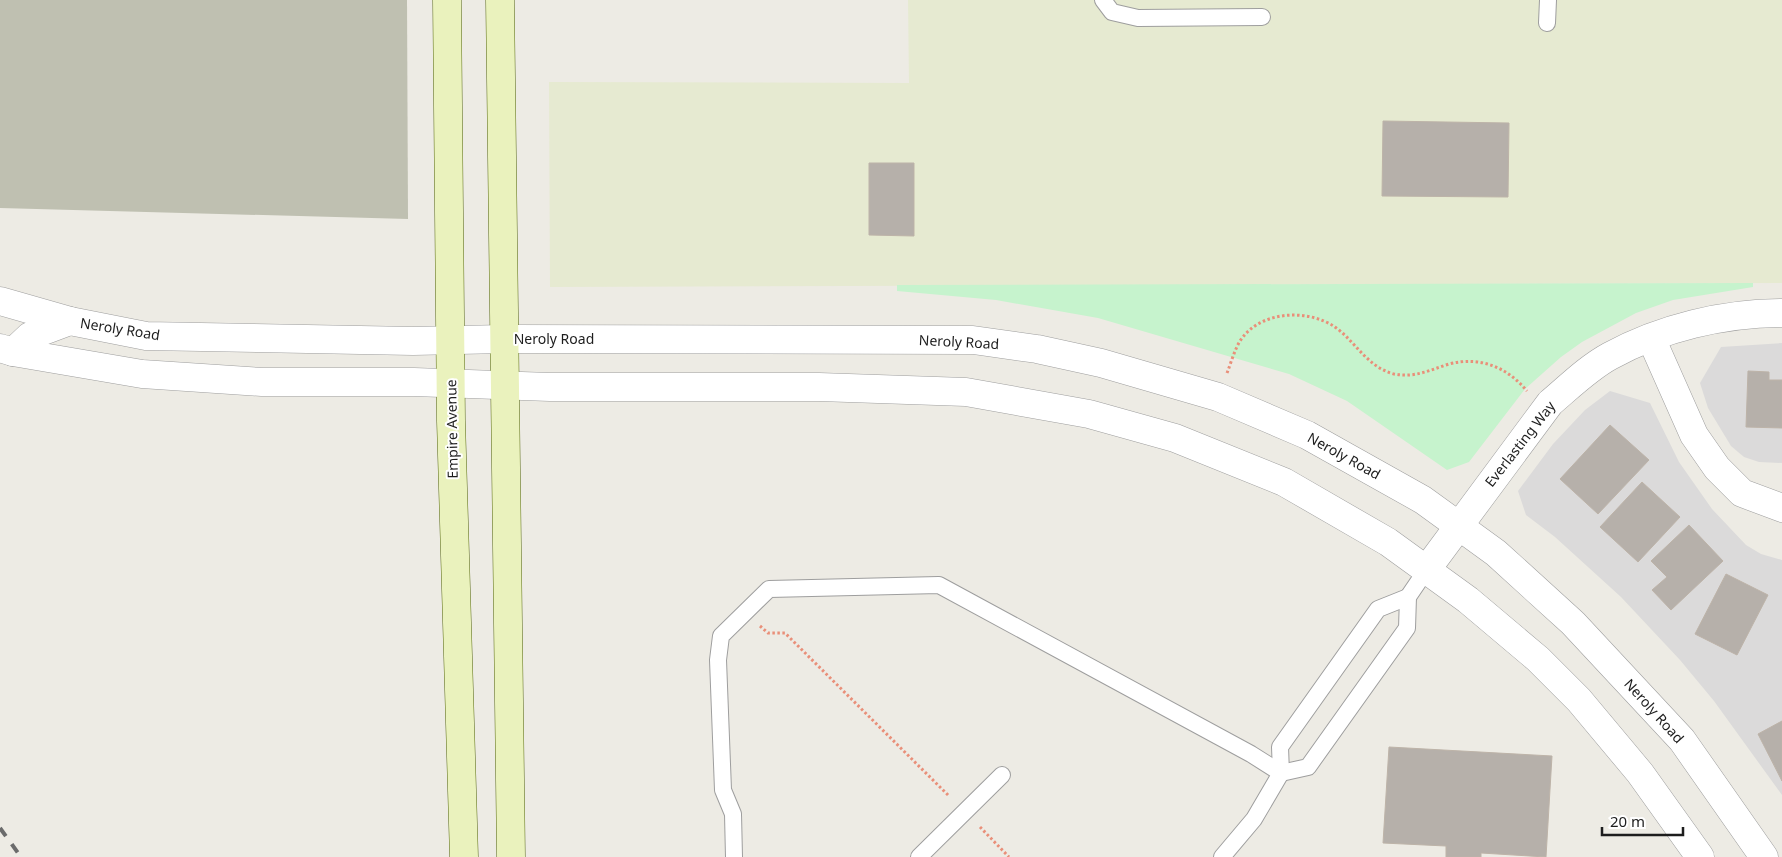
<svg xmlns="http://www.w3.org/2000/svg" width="1782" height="857" viewBox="0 0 1782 857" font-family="'Noto Sans',sans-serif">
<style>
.residential{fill:#dbdada}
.construction{fill:#bfc0b1}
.farmland{fill:#e6ead1}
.park{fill:#c6f3cd}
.building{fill:#b6b0aa;stroke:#bdb3a8}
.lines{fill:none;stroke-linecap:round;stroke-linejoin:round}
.service-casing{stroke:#9e9e9e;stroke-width:18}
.minor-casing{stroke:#9e9e9e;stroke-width:29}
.tertiary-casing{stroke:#9e9e9e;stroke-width:29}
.secondary-casing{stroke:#566711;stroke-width:29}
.path{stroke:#e98f79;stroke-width:3;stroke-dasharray:2.5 2.5;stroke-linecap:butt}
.service{stroke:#fff;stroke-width:16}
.minor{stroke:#fff;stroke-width:28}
.tertiary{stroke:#fff;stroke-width:28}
.secondary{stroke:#eaf2bd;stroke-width:28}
.rail{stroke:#6b6b6b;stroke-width:4;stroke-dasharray:10 10;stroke-linecap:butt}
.labels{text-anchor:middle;stroke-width:4;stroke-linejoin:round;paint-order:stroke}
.street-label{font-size:14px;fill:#1d1d1d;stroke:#fff}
</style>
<rect width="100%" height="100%" fill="#edebe4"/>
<g class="residential">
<polygon points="1782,343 1782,463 1759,462 1744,457 1731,446 1708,408 1700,383 1721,347"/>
<polygon points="1610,391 1650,403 1679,462 1712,509 1746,545 1761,554 1782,560 1782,795 1714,701 1680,660 1621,597 1555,537 1526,515 1518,491 1553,444 1585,410"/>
</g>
<polygon class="construction" points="0,0 407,0 408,219 0,208"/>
<polygon class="farmland" points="908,0 1782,0 1782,283 550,287 549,82 909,83"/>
<polygon class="park" points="1753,283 1753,287 1673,300 1636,313 1582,342 1561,357 1525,389 1469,462 1447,470 1347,401 1289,374 1098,318 996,300 897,291 897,285"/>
<g class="building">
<polygon points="1383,121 1509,123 1508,197 1382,196"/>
<polygon points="869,163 914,163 914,236 869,235"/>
<polygon points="1748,371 1769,372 1769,380 1782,380 1782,428 1746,427"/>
<polygon points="1610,425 1649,460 1598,514 1560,479"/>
<polygon points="1642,482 1680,517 1638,562 1600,527"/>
<polygon points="1689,525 1723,561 1671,610 1652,590 1667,577 1651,561"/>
<polygon points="1726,574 1768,595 1737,655 1695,634"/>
<polygon points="1782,721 1782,781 1758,734"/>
<polygon points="1389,747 1552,756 1546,857 1481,853 1481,857 1446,857 1446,846 1383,843"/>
</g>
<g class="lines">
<g class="service-casing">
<g id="service">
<polyline points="1103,0 1112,12 1138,18 1262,17"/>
<polyline points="1547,23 1548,0"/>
<polyline points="734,857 733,814 723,790 718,660 721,636 769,589 939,585 1251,754 1281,773 1308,767 1407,628 1408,597 1427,569"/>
<polyline points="919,857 1002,775"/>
<polyline points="1222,857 1254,819 1281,773 1280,747 1378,609 1408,597"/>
</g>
</g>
<g class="minor-casing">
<g id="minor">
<polyline points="1651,338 1694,435 1717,468 1742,493 1782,508"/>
<polyline points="13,352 30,336 70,321"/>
<path d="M1427,569L1550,403C1569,387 1588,368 1610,356C1661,328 1724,313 1782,313"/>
</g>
</g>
<g class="tertiary-casing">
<g id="tertiary">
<polyline points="0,301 70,321 146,336 413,341 504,339 973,340 1037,349 1101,363 1218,397 1307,435 1423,500 1496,553 1573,623 1682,740 1764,857"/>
<polyline points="0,348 13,352 142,374 262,382 414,382 550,387 819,387 966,392 1089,414 1175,438 1284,482 1388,542 1468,600 1538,659 1579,700 1640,773 1700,857"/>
</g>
</g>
<g class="secondary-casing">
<g id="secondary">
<polyline points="447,0 451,421 464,857"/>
<polyline points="500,0 511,857"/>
</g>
</g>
<g class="path">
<path d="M1227,373C1231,363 1234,351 1240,341C1259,311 1307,308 1335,327C1356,342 1367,367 1394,374C1415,378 1430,370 1449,364C1480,356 1507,367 1527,391"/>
<polyline points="760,626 768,633 785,633 949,796"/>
<polyline points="980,827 1009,857"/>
</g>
<use href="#service" class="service"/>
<use href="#minor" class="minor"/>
<use href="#tertiary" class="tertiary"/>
<use href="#secondary" class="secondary"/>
<polyline class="rail" points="0,828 21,857"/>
</g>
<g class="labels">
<g class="street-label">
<text transform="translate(120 329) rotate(9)" y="5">Neroly Road</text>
<text x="554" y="344">Neroly Road</text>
<text transform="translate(959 342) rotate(3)" y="5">Neroly Road</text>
<text transform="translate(452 429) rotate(-91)" y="5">Empire Avenue</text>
<text transform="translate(1520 444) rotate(-52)" y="5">Everlasting Way</text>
<text transform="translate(1344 456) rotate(29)" y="5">Neroly Road</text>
<text transform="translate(1654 711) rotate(48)" y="5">Neroly Road</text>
</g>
</g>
<path d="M1602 827v8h81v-8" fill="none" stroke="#1d1d1d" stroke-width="2.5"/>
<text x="1610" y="827" font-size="15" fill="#1d1d1d" stroke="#ffffff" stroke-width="4" paint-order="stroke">20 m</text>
</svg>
